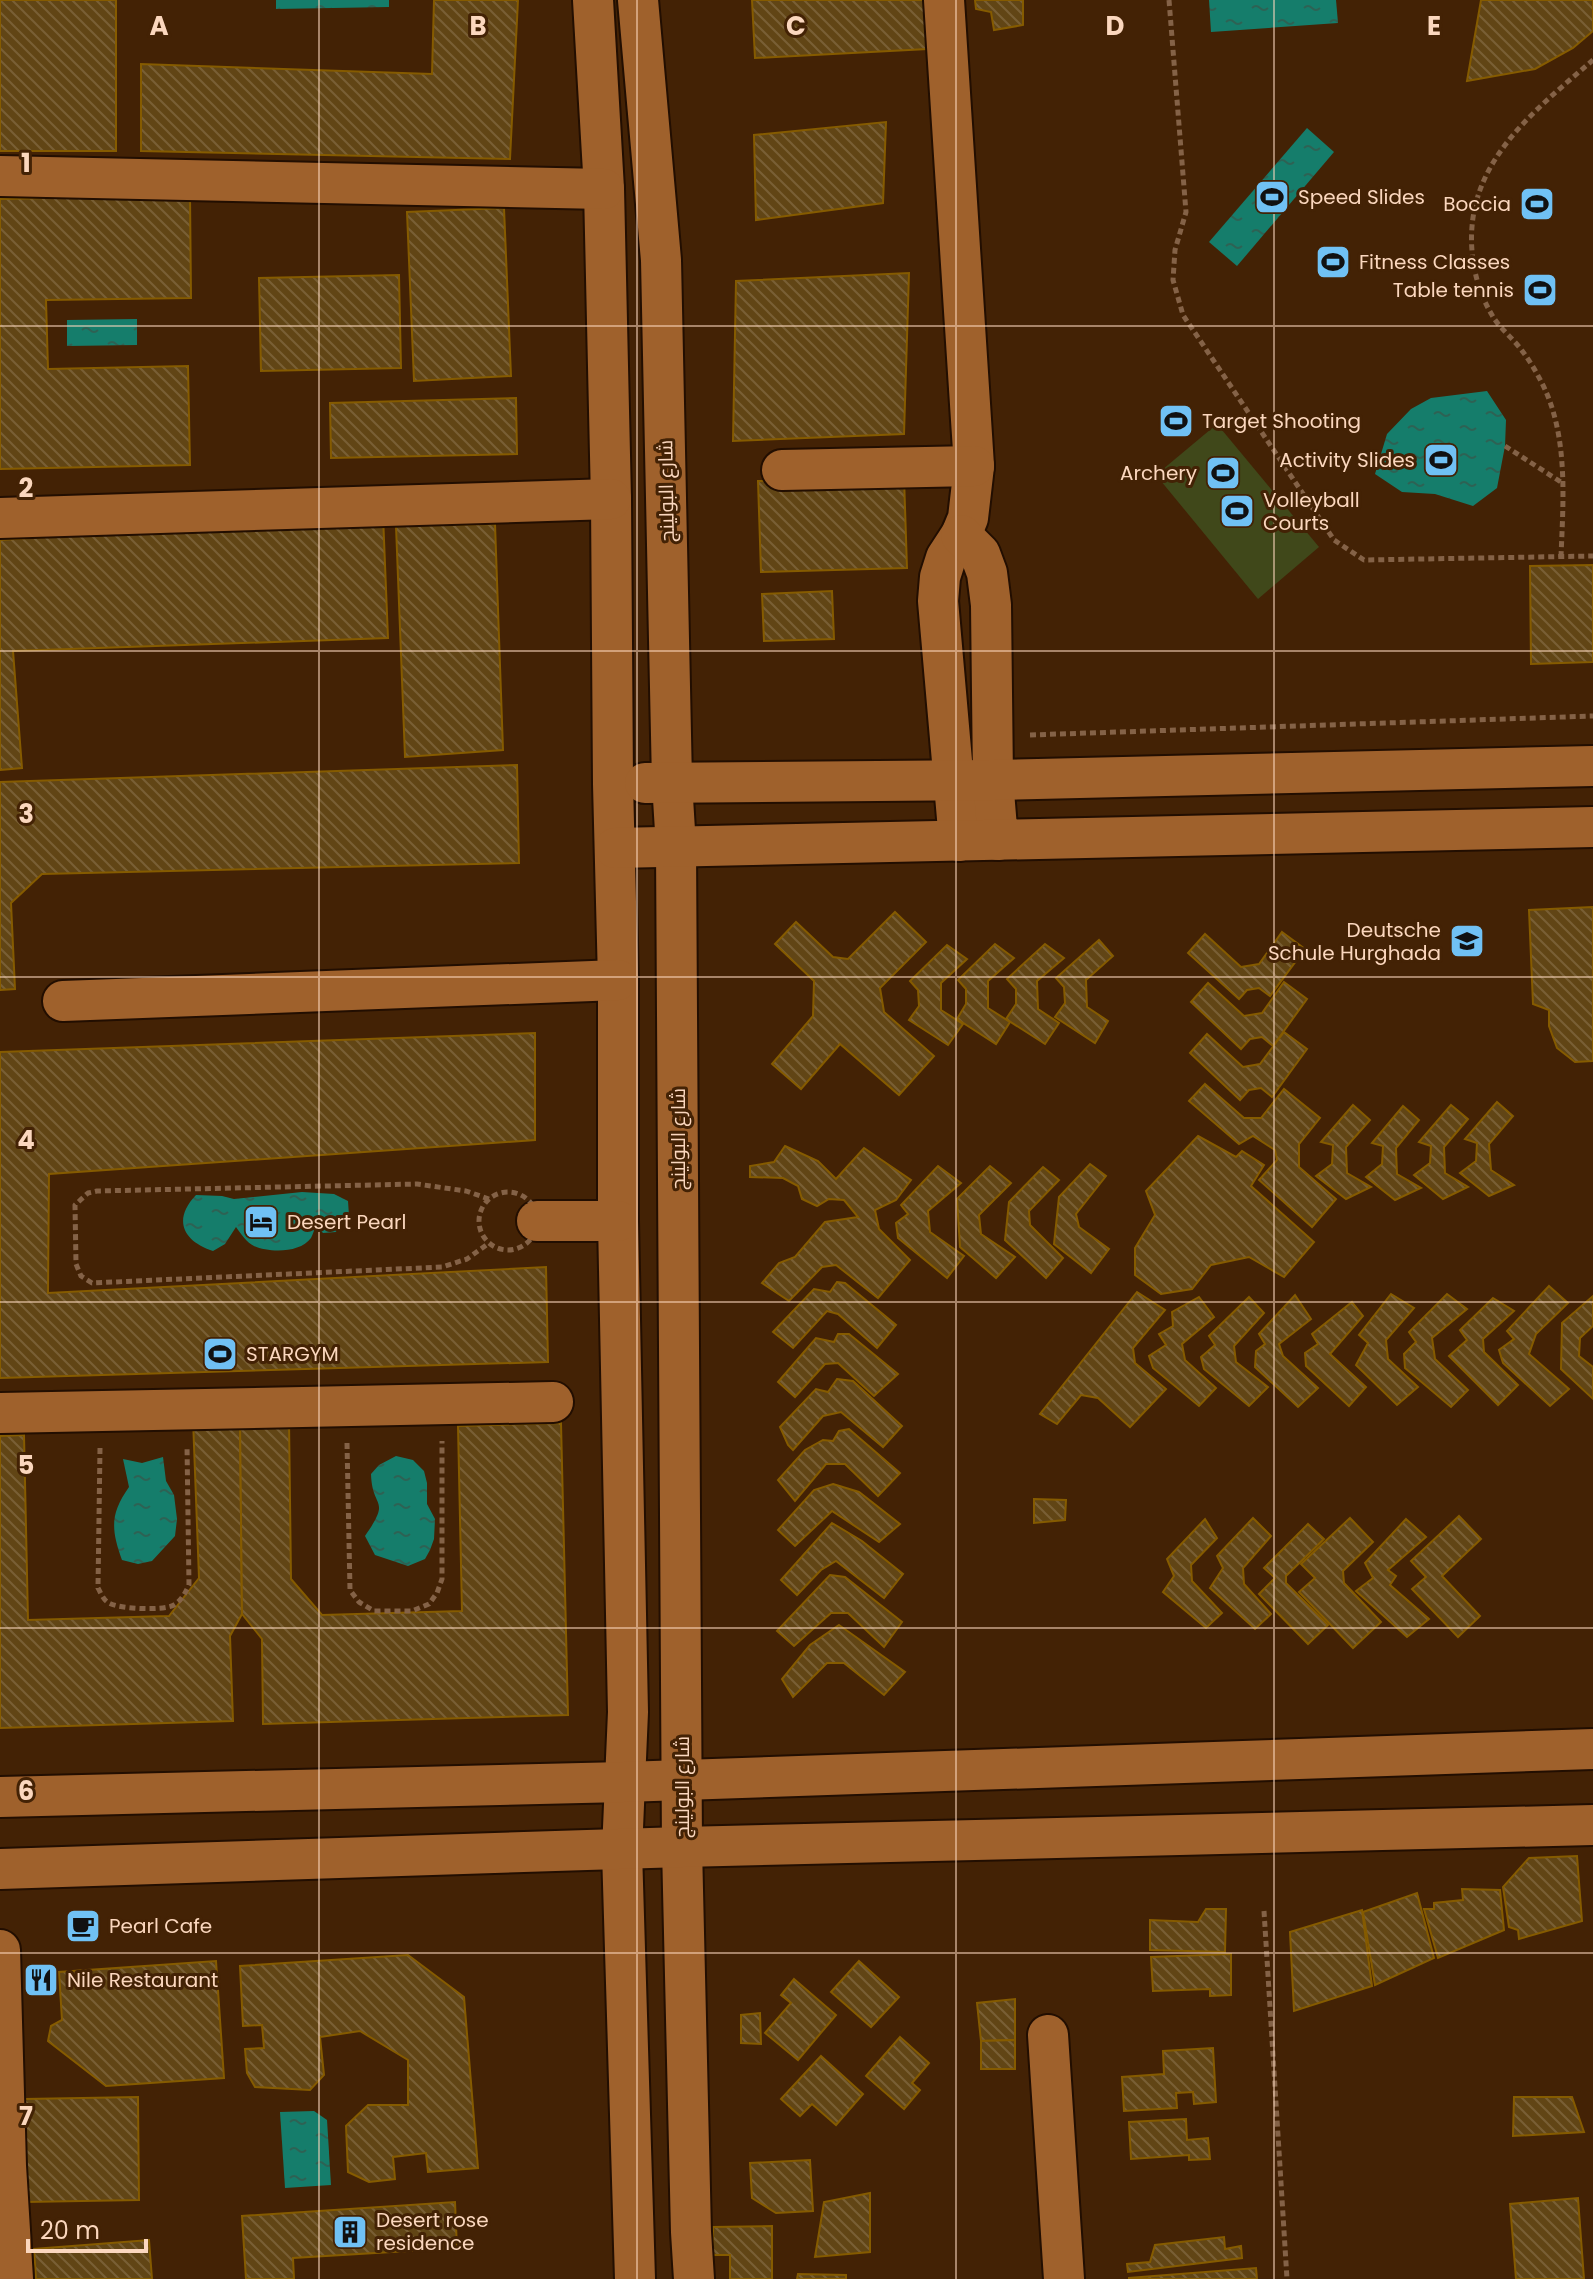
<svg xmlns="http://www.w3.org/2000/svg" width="1593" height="2279" viewBox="0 0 1593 2279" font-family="Poppins,Cairo,sans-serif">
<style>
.grass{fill:#40481a}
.water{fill:url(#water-ripples)}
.building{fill:url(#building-back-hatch);stroke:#855b00;stroke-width:2}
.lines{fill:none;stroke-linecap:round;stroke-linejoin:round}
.minor-casing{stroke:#220e01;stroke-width:44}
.path{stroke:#846247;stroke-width:5;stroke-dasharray:6 4;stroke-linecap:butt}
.minor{stroke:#9f612c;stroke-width:40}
.grid{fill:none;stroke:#fbd7be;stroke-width:2;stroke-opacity:0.55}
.labels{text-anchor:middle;stroke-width:6;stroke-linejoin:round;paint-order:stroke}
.poi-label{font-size:20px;fill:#fbd7be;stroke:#432205;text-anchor:start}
.street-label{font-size:20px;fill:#fbd7be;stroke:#432205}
.grid-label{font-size:26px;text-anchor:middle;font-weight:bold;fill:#fbd7be;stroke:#432205;stroke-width:6;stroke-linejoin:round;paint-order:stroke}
</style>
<defs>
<pattern id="water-ripples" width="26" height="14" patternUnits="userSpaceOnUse" patternTransform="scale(2)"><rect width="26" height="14" fill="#157d6b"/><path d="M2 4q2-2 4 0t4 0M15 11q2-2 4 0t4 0" fill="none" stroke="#2d6254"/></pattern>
<pattern id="building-back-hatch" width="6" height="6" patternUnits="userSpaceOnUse" patternTransform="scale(2)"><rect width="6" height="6" fill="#614515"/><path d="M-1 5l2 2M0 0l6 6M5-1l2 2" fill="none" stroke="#795f35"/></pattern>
</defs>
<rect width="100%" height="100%" fill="#432205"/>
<polygon class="grass" points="1217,424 1319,547 1258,599 1156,475"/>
<g class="water">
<polygon points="276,0 389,0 389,7 276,9"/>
<polygon points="1209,0 1336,0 1338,23 1211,32"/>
<polygon points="1307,128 1334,152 1237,266 1209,242"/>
<polygon points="137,319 137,345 67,346 67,320"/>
<polygon points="1487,391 1506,420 1505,446 1497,488 1473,506 1435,494 1402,492 1375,474 1387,434 1411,409 1431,398"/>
<path d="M302,1192L334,1194L348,1201L349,1216L336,1232L323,1233L316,1225C314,1230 313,1234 311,1238C300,1253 270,1253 254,1246C247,1243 241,1234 236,1227L225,1244L213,1251C182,1241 173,1219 196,1195L222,1196L234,1199Z"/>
<path d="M396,1456L413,1460L424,1471L427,1483V1504L435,1519L434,1539L430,1550L425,1559L408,1566L375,1555L365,1536C392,1497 372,1510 371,1474L379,1465Z"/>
<path d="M163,1457L166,1481L174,1495L177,1519L175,1536L152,1561L138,1564L122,1560C111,1529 110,1514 129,1487L123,1459L142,1463Z"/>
<polygon points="314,2111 327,2120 331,2185 285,2188 280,2112"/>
</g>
<g class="building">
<rect x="0" y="0" width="116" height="151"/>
<polygon points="434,0 518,0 510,159 141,151 141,64 432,74"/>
<polygon points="752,0 924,0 927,49 755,58"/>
<polygon points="975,0 1023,0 1023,25 994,30 991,12 976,9"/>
<polygon points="1481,0 1593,0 1593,31 1573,48 1535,69 1467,81"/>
<polygon points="886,122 883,203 756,220 754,135"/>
<polygon points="190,195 191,298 46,300 48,369 188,366 190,465 0,469 0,199"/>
<polygon points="504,208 511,376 414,381 407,212"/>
<polygon points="909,273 904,434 733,441 736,281"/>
<polygon points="399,275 401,368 261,371 259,278"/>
<polygon points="516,398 517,454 331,458 330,403"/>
<polygon points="904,477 907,568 761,572 758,481"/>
<polygon points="383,515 388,638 13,651 22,768 0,770 0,540"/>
<polygon points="495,524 503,750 405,757 396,526"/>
<polygon points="1593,565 1593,662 1531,664 1530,566"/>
<polygon points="832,591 834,639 764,641 762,594"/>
<polygon points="517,765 519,863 42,874 11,903 15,989 0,990 0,782"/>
<polygon points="1593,907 1593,1061 1575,1062 1557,1048 1549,1026 1549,1010 1533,1004 1529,910"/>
<polygon points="895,912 926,942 880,988 884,1012 934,1056 899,1095 840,1044 801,1089 772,1064 813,1016 814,981 775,944 796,922 833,957 848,959"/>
<polygon points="1282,932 1305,949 1270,996 1259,988 1247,990 1239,999 1188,953 1205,934 1241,967 1259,964"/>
<polygon points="1099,940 1113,956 1086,980 1087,1007 1108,1021 1095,1043 1055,1017 1065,1003 1064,987 1056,978"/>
<polygon points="995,944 1014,958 988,981 988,1008 1010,1022 996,1044 957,1019 966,1004 966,989 958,980"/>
<polygon points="1045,944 1064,958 1037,981 1038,1009 1059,1023 1045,1044 1006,1019 1016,1004 1016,989 1007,979"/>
<polygon points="947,945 967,959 941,983 941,1010 963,1024 948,1045 909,1020 919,1006 918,990 910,981"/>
<polygon points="1284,982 1307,999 1273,1046 1262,1037 1250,1039 1241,1049 1191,1002 1208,983 1244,1016 1262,1013"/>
<polygon points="1284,1032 1307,1049 1272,1097 1261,1088 1249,1090 1240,1100 1190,1053 1207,1034 1243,1067 1260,1064"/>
<polygon points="535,1033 535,1140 49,1174 48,1293 546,1267 548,1362 0,1378 0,1052"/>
<polygon points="1205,1084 1244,1118 1261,1118 1284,1089 1320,1118 1299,1144 1299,1167 1336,1199 1312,1227 1259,1180 1277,1160 1275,1150 1253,1136 1239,1144 1189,1101"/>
<polygon points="1497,1102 1513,1116 1489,1144 1491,1170 1514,1185 1489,1196 1460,1173 1476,1161 1477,1143 1465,1139"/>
<polygon points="1353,1105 1370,1120 1346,1147 1347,1173 1371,1187 1346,1199 1316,1176 1332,1164 1333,1145 1321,1142"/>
<polygon points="1451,1105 1468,1119 1444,1147 1445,1173 1468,1187 1443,1199 1414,1175 1430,1163 1431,1146 1419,1142"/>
<polygon points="1403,1106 1419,1120 1396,1148 1397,1174 1421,1188 1395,1200 1366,1177 1382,1164 1383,1146 1372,1143"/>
<polygon points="1198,1136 1236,1157 1242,1151 1264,1165 1251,1186 1314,1242 1284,1277 1249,1257 1211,1265 1192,1289 1161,1294 1135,1275 1135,1248 1155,1215 1146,1191"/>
<polygon points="785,1146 818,1161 836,1179 864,1148 911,1180 896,1200 875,1210 879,1229 910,1260 878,1298 836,1265 822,1267 789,1301 762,1283 779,1263 795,1257 825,1222 858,1217 844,1200 829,1199 817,1206 802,1199 798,1186 783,1178 750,1177 750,1166 774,1162"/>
<polygon points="1090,1164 1106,1176 1076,1214 1079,1227 1109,1249 1091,1273 1054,1244 1059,1197"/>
<polygon points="938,1166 961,1183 928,1211 930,1232 964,1256 947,1278 898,1238 896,1223 908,1214 901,1205"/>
<polygon points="990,1166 1011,1183 979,1215 981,1234 1015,1257 996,1278 960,1247 957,1199"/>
<polygon points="1043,1167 1059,1180 1029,1211 1030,1225 1063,1258 1046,1278 1005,1240 1009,1202"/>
<polygon points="837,1282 845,1283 896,1325 877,1348 838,1314 827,1311 793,1348 773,1332 814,1289 830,1292"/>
<polygon points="1549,1286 1568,1303 1536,1334 1529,1354 1569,1389 1550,1406 1503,1363 1499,1350 1514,1339 1507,1331"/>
<polygon points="1137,1292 1165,1310 1133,1348 1135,1363 1166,1389 1130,1427 1098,1398 1081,1395 1057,1424 1040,1414"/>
<polygon points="1391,1294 1414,1308 1386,1340 1388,1359 1418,1387 1397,1405 1356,1365 1368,1343 1359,1335"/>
<polygon points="1447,1294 1467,1309 1432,1338 1435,1359 1468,1390 1451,1407 1405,1368 1404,1354 1416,1342 1409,1332"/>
<polygon points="1295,1295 1311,1319 1279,1344 1283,1356 1318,1388 1298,1407 1255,1367 1256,1351 1265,1344 1259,1334"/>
<polygon points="1593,1296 1593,1326 1580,1338 1579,1356 1593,1367 1593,1399 1561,1369 1562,1323"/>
<polygon points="1199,1297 1214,1317 1182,1344 1185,1360 1216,1388 1199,1406 1153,1368 1149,1356 1166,1345 1159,1334 1173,1326 1172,1312"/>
<polygon points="1249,1297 1264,1313 1234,1346 1236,1362 1268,1387 1249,1406 1204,1369 1201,1357 1215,1345 1209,1336"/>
<polygon points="1493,1298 1514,1311 1483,1339 1484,1352 1518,1385 1498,1405 1449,1356 1467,1340 1460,1330"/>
<polygon points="1352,1302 1363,1316 1330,1354 1366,1387 1349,1406 1306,1366 1305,1353 1318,1344 1312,1334"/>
<polygon points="838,1334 849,1334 898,1374 874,1396 838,1363 825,1364 795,1397 778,1382 816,1338 834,1342"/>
<polygon points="837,1379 853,1381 902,1426 883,1447 841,1412 823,1416 793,1450 788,1445 780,1427 816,1389 828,1392"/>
<polygon points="193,1419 240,1420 242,1614 230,1636 233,1721 0,1728 0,1436 24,1435 28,1620 169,1616 199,1578"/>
<polygon points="240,1420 289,1420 291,1579 322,1615 462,1611 458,1426 561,1423 568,1715 263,1724 262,1639 242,1614"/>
<polygon points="849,1429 900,1473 878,1496 845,1464 826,1464 795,1501 778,1480 805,1450 823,1440 833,1441 839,1431"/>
<polygon points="833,1484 859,1492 900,1524 879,1542 832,1511 795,1546 778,1530 814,1490"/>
<polygon points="1034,1499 1066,1500 1065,1520 1034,1523"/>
<polygon points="1459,1516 1481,1539 1442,1576 1480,1616 1458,1637 1412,1589 1426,1577 1411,1561"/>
<polygon points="1253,1518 1271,1536 1243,1568 1244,1584 1271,1614 1255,1629 1210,1588 1223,1568 1217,1556"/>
<polygon points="1350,1518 1373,1542 1343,1571 1344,1583 1381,1622 1353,1648 1299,1592 1315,1578 1301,1564"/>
<polygon points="1205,1519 1217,1538 1191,1565 1192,1581 1222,1613 1206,1628 1163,1592 1174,1576 1167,1559"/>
<polygon points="1406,1519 1426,1537 1388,1570 1396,1576 1390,1585 1429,1619 1407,1637 1356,1591 1373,1578 1365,1563"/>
<polygon points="832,1523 862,1541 903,1574 884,1598 836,1561 821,1570 797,1595 781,1580"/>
<polygon points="1308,1524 1324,1539 1286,1576 1286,1583 1328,1625 1308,1644 1259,1594 1275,1578 1264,1568"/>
<polygon points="830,1575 845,1577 902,1622 884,1647 848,1613 831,1613 794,1646 777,1631"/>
<polygon points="839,1625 905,1672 884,1695 844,1663 827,1663 793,1697 782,1679 810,1645"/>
<polygon points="1577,1856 1582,1921 1519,1939 1518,1930 1509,1927 1503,1887 1529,1858"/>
<polygon points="1462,1889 1500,1890 1504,1930 1438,1958 1424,1909 1434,1909 1434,1903 1463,1900"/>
<polygon points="1417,1893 1434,1958 1375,1985 1363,1912"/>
<polygon points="1206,1909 1226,1909 1225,1952 1150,1950 1150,1920 1198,1922"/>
<polygon points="1362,1910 1372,1986 1294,2011 1290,1932"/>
<polygon points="1231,1954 1231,1995 1210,1996 1210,1989 1153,1991 1151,1957"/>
<polygon points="408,1955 464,1997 478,2168 428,2172 426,2153 393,2157 395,2179 369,2182 348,2172 346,2126 368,2105 408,2105 408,2060 360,2031 320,2037 324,2075 310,2090 255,2087 247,2073 245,2049 264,2048 262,2025 243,2026 240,1966"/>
<polygon points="216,1961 224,2078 106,2086 48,2041 51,2026 62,2020 59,1972"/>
<polygon points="859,1961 899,1997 871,2027 831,1992"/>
<polygon points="794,1979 836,2015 798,2060 765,2033 791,2003 781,1995"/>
<polygon points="1015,1999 1015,2040 981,2041 977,2003"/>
<polygon points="760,2013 761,2044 741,2043 741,2015"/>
<polygon points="900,2037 929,2063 912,2083 920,2090 904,2109 866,2076"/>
<polygon points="1015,2040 1015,2069 981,2069 981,2041"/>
<polygon points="1213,2048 1216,2102 1194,2104 1193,2092 1176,2093 1177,2108 1124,2111 1122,2077 1164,2074 1163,2051"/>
<polygon points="821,2056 863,2094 836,2125 812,2104 800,2116 781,2099"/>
<polygon points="138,2097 139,2200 26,2202 25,2099"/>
<polygon points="1514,2097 1572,2097 1584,2132 1513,2136"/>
<polygon points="1186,2119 1187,2140 1208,2138 1210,2159 1189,2160 1189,2155 1131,2159 1129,2122"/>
<polygon points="810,2160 813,2211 776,2213 752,2198 750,2163"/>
<polygon points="870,2193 870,2252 815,2257 824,2202"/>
<polygon points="1578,2198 1584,2279 1516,2279 1510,2204"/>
<polygon points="455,2202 457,2248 293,2258 294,2279 246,2279 242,2216"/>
<polygon points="772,2226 772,2279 730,2279 730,2255 713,2255 713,2227"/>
<polygon points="1224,2237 1225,2249 1241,2246 1242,2258 1128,2272 1127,2264 1150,2262 1155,2245"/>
<polygon points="149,2240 152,2279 36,2279 34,2249"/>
<polygon points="1256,2268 1257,2279 1129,2279 1129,2278"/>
<polygon points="798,2274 846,2275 846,2279 797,2279"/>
</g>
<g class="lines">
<g class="minor-casing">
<g id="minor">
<polyline points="593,0 604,189 611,499 613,784 618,980 618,1221 628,1712 622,1851 635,2279"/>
<polyline points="638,0 661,260 672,782 676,847 682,1847 691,2232 694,2279"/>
<polyline points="944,0 974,466 968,518 961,535 946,558 940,577 938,601 959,841"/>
<polyline points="0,176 604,189"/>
<polyline points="782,470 974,466"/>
<polyline points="0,518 611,499"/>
<polyline points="961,535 980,554 987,573 991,605 993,780 998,840"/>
<polyline points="645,783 993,780 1593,766"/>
<polyline points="615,848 1593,827"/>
<polyline points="63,1001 618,980"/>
<polyline points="537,1221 618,1221"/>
<polyline points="0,1413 553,1402"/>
<polyline points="0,1797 624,1782 1593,1749"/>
<polyline points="0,1869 682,1847 1593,1825"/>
<polyline points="0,1950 6,2166 13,2279"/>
<polyline points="1048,2035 1064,2279"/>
</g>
</g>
<g class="path">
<polyline points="1169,0 1186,212 1175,250 1173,280 1183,315 1334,540 1364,560 1593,556"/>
<polyline points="1505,446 1564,484"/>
<path d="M1561,557C1563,504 1568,445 1547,394C1541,380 1532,364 1523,352C1514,339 1499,328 1492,315C1480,295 1474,274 1472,251C1465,163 1533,112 1593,60"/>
<polyline points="1030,735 1593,716"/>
<circle cx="508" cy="1221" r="29"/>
<polyline points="489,1199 466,1191 417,1184 97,1191 88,1193 75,1205 76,1264 81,1276 92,1283 442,1267 467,1259 489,1243"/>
<polyline points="347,1443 350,1590 359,1602 374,1611 412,1611 429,1604 437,1593 442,1579 442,1441"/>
<path d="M100,1448L98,1588C101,1593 103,1600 109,1603C120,1609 163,1611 174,1605C182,1600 185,1593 189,1585L187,1446"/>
<polyline points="1264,1911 1287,2279"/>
</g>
<use href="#minor" class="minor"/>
</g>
<path class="grid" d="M319,0V2279M637,0V2279M956,0V2279M1274,0V2279M0,326H1593M0,651H1593M0,977H1593M0,1302H1593M0,1628H1593M0,1953H1593"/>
<defs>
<g id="stadium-square" transform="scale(1.8)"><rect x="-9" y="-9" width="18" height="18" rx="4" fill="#70c1f4" stroke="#432205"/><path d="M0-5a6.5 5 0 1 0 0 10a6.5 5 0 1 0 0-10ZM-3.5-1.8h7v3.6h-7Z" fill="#111"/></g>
<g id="school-square" transform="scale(1.8)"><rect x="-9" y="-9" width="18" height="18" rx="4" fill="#70c1f4" stroke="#432205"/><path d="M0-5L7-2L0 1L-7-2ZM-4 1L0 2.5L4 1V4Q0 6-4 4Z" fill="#111"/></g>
<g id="hotel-square" transform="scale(1.8)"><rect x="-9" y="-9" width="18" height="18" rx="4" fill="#70c1f4" stroke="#432205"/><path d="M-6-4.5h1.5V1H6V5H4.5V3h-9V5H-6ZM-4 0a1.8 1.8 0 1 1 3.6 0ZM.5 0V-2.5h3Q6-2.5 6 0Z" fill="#111"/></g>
<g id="cafe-square" transform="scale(1.8)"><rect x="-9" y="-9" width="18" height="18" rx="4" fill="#70c1f4" stroke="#432205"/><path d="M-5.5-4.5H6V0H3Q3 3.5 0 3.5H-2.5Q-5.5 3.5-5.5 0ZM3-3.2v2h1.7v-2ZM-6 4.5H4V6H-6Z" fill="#111"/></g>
<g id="restaurant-square" transform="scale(1.8)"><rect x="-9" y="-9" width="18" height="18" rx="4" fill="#70c1f4" stroke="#432205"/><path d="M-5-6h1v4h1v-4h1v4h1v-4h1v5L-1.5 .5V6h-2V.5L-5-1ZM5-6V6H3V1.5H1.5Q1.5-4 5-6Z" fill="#111"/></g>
<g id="building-square" transform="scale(1.8)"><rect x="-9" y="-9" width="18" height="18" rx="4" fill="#70c1f4" stroke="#432205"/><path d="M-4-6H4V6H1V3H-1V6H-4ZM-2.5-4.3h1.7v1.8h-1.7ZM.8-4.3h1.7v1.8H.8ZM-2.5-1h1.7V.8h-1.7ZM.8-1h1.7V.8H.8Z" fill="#111"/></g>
</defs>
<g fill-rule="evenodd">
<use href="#stadium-square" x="1272" y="197"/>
<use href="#stadium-square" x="1537" y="204"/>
<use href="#stadium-square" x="1333" y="262"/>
<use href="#stadium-square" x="1540" y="290"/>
<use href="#stadium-square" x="1176" y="421"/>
<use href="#stadium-square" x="1441" y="460"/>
<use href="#stadium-square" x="1223" y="473"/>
<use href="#stadium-square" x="1237" y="511"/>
<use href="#school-square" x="1467" y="941"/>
<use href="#hotel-square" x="261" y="1222"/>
<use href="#stadium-square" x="220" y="1354"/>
<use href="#cafe-square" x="83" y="1926"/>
<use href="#restaurant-square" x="41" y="1980"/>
<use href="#building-square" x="350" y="2232"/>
</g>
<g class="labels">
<g class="poi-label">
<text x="1298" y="204">Speed Slides</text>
<text x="1511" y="211" text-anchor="end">Boccia</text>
<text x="1359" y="269">Fitness Classes</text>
<text x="1514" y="297" text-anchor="end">Table tennis</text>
<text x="1202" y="428">Target Shooting</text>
<text x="1415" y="467" text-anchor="end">Activity Slides</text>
<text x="1197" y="480" text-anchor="end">Archery</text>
<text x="1263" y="507">Volleyball<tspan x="1263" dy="23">Courts</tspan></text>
<text x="1441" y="937" text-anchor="end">Deutsche<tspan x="1441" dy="23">Schule Hurghada</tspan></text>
<text x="287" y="1229">Desert Pearl</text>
<text x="246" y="1361">STARGYM</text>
<text x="109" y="1933">Pearl Cafe</text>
<text x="67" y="1987">Nile Restaurant</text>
<text x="376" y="2227">Desert rose<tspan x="376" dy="23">residence</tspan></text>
</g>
<g class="street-label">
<text transform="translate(666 491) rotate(-91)" y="7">شارع البولينج</text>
<text transform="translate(678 1139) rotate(-90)" y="7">شارع البولينج</text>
<text transform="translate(682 1787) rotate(-90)" y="7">شارع البولينج</text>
</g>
</g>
<g class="grid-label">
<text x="159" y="35">A</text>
<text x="478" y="35">B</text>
<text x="796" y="35">C</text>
<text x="1115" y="35">D</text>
<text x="1434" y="35">E</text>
<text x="26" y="172">1</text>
<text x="26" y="497">2</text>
<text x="26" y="823">3</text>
<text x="26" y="1149">4</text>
<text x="26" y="1474">5</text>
<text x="26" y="1800">6</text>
<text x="26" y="2125">7</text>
</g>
<path d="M28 2239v12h118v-12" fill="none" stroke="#fbd7be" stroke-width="4"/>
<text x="40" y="2239" font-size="24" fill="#fbd7be" stroke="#432205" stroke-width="6" paint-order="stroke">20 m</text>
</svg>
